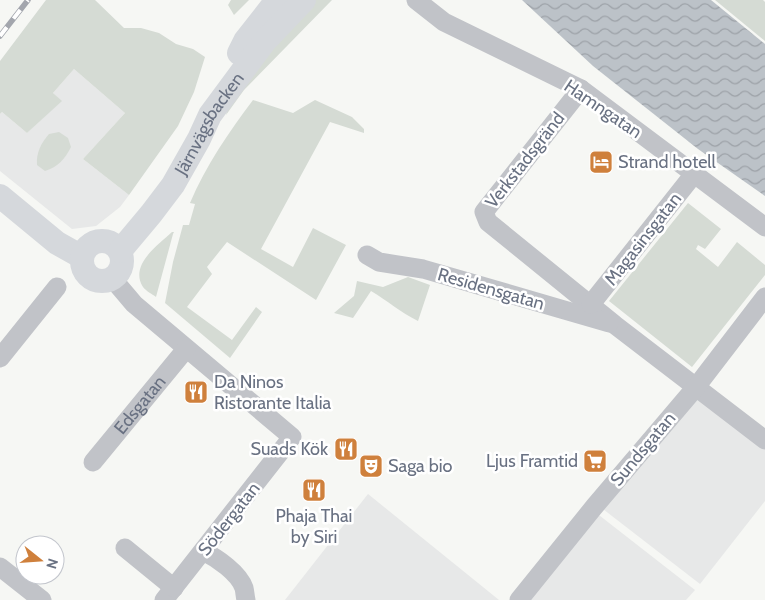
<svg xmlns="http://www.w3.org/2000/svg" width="765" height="600" viewBox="0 0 765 600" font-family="Cabin,sans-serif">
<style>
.built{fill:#e7e8e8}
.green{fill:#d5dbd4}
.water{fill:url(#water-waves)}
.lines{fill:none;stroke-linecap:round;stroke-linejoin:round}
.minor{stroke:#c1c3c8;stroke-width:19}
.major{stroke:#d5d8dc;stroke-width:24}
.rail-casing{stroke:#a3a6ad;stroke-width:5.5}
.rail{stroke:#fff;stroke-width:4;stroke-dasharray:11;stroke-linecap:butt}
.labels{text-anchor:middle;stroke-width:5;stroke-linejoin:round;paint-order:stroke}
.street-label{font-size:18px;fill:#697182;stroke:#fff}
.poi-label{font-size:18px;fill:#697182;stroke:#fff;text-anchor:start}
</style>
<defs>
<pattern id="water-waves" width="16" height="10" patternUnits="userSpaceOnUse" patternTransform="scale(1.25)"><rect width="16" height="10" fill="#bcc2c8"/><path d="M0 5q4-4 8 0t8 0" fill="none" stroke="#9da2a8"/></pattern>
</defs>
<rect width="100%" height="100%" fill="#f6f7f4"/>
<g class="built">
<polygon points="74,69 125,113 83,159 129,195 120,207 96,226 72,229 0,171 0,114 2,112 27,133 61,101 53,93"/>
<polygon points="696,390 765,444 765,501 700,584 599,506"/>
<polygon points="368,494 499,600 285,600"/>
<polygon points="595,512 695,590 686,600 524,600"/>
</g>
<g class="green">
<polygon points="46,0 95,0 124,28 141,28 159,33 176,44 193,49 205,57 194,92 178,126 129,195 83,159 125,113 74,69 53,93 62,101 27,133 2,112 0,114 0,61"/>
<polygon points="231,0 249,0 234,15 228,5"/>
<polygon points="312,0 332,0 244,90 226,115 227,111 251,71"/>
<polygon points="715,0 763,0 765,2 765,41"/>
<path d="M253,100L293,113L315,100L352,117L364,129V133L330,122L261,249L293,267L313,228L346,245L316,300L227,242L207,267L212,274L187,307L232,340L256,307L262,312L230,358L165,303L173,262L183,225H189L195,204L190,203C206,165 229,132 253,100Z"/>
<path d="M59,132L68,138L71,147C65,159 58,167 45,171L37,165C36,153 41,143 49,134Z"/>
<polygon points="688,203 721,229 705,249 698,245 696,249 718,267 737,242 765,265 765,275 692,367 609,301"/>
<path d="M172,232H174L173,234L156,297C152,294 146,291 143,287C129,265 158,245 172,232Z"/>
<path d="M408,277L430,285L418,321C400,312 388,301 371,291L353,318L334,313L354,296L357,281L383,287Z"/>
</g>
<polygon class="water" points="522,0 711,0 765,44 765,196 698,149 593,66"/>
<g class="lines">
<g class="minor">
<polyline points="416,0 444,22 581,89 765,227"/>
<polyline points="581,89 484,212 488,222 615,325 765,440"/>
<polyline points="367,255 379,262 423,269 609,323"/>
<polyline points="112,278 134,304 292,437 164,600"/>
<polyline points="591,304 694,174"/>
<polyline points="0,358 57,287"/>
<path id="s1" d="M93,462L186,349"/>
<polyline points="125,548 174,588"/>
<path d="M203,551C217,558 239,573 244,588C245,592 245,596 246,600"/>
<polyline points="0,567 42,600"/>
<polyline points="519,600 594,507 696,387 765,297"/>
</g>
<g class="major">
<polyline points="239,53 245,41 277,0"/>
<polyline points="0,196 57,243 82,257"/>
<circle cx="102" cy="261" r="20"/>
<path id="s2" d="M120,251L151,214L173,185L199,139L210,115L264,42L304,0"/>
</g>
<g class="rail-casing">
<polyline id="rail" points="0,36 28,0"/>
</g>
<use href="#rail" class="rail"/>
</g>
<defs>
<g id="hotel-square" transform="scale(1.25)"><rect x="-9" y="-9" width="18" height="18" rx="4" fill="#cf803c" stroke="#fff"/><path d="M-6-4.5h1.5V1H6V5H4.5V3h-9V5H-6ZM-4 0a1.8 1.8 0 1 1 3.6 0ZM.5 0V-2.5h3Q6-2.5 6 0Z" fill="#fff"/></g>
<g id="restaurant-square" transform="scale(1.25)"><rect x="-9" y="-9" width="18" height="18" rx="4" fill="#cf803c" stroke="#fff"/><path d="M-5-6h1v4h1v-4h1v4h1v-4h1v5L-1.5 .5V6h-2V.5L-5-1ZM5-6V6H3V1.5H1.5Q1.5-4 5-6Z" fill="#fff"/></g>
<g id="supermarket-square" transform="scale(1.25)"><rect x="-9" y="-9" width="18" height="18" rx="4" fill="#cf803c" stroke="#fff"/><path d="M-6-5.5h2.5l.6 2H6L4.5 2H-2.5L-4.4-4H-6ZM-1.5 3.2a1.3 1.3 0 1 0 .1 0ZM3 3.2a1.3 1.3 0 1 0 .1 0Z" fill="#fff"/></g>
<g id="theatre-square" transform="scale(1.25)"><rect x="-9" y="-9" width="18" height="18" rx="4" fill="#cf803c" stroke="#fff"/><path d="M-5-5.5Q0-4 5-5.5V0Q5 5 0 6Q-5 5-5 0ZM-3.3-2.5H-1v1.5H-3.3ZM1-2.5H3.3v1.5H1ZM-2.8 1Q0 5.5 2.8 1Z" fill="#fff"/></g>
</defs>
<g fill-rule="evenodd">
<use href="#hotel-square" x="601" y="162"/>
<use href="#restaurant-square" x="196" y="392"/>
<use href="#restaurant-square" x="346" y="449"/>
<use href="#supermarket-square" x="595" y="461"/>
<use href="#theatre-square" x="371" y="466"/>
<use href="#restaurant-square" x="314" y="490"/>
</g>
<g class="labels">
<g class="street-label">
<text transform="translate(603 109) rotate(34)" y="6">Hamngatan</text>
<text dy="6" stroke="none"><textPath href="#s2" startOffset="156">Järnvägsbacken</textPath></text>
<text transform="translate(525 160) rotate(-52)" y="6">Verkstadsgränd</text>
<text transform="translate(643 239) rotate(-52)" y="6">Magasinsgatan</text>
<text transform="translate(491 289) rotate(16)" y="6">Residensgatan</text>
<text dy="6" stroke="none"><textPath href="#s1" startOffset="74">Edsgatan</textPath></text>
<text transform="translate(643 449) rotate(-50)" y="6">Sundsgatan</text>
<text transform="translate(229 519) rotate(-52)" y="6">Södergatan</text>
</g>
<g class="poi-label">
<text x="618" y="168">Strand hotell</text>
<text x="214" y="388">Da Ninos<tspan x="214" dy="21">Ristorante Italia</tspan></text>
<text x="328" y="455" text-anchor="end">Suads Kök</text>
<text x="578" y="467" text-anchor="end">Ljus Framtid</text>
<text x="388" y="472">Saga bio</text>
<text x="314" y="522" text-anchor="middle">Phaja Thai<tspan x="314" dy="21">by Siri</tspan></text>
</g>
</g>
<g transform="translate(40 560) rotate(107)"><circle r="24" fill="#ffffff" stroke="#c3c6cd"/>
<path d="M0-4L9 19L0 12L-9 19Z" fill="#cf803c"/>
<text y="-8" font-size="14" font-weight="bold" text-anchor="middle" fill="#697182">N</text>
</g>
</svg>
